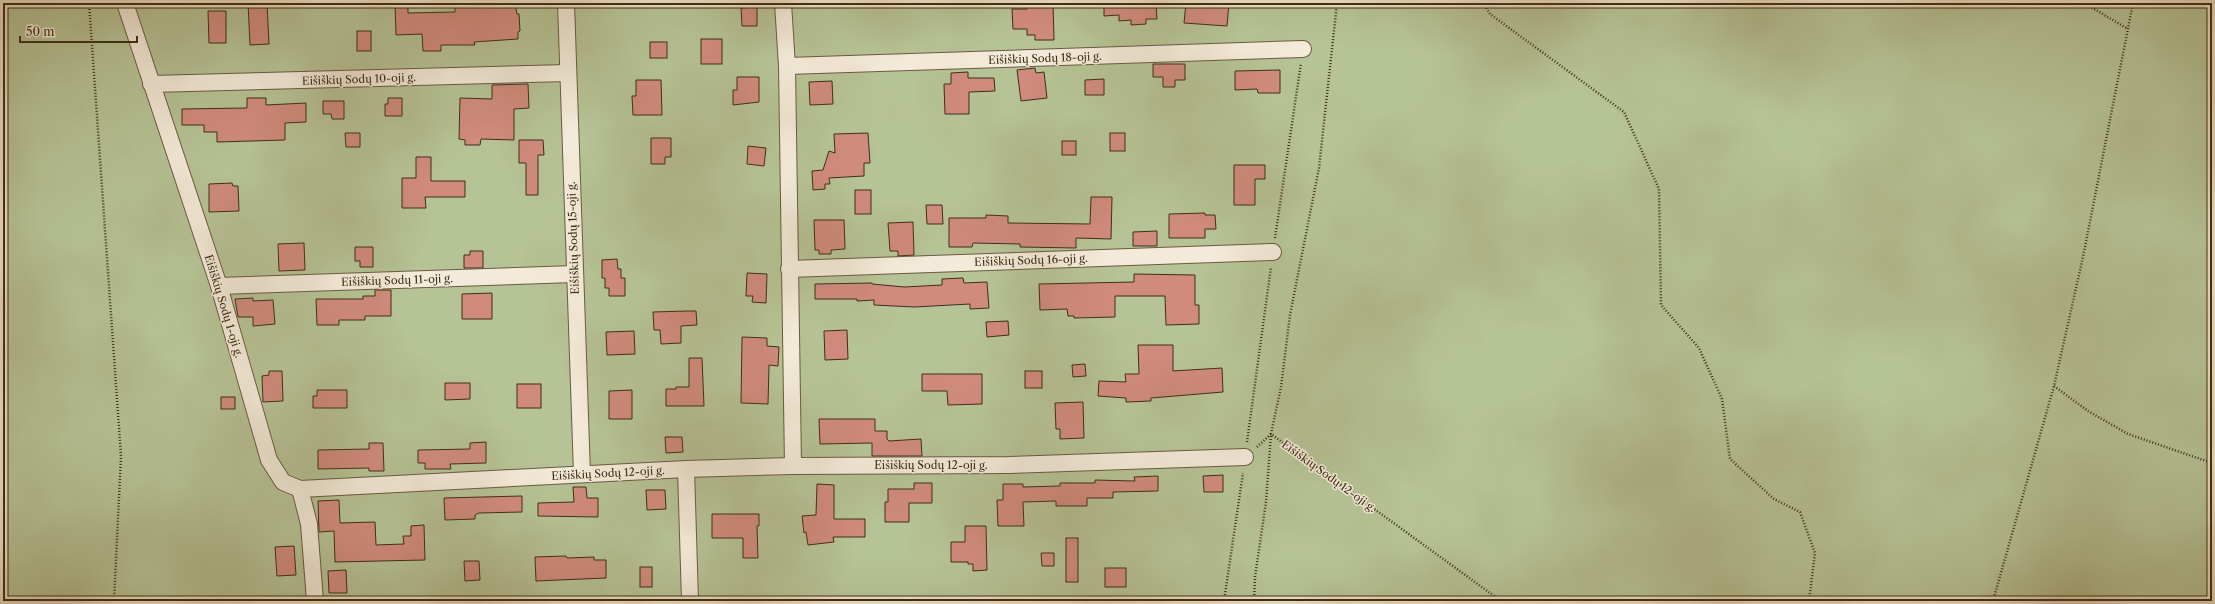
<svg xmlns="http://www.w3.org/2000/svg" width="2215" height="604" viewBox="0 0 2215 604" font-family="'Libre Caslon Text',serif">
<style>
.green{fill:#b6c396;stroke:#7a7856}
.building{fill:#d08b7e;stroke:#3f2e16}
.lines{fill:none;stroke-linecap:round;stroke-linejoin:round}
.minor-casing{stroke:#6a5a42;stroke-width:18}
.path{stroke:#3f2e16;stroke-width:2.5;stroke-dasharray:1 2;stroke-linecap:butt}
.minor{stroke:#f3ebd9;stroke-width:16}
.labels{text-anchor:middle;stroke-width:3;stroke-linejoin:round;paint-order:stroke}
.street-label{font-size:11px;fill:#3f2e16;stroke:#f3ebd9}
</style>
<rect width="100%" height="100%" fill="#ede0c5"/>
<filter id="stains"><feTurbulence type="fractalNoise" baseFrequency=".005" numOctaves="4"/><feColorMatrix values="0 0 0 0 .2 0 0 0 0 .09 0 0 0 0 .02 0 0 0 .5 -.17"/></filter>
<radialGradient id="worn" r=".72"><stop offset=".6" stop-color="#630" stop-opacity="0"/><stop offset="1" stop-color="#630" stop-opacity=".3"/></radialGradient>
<rect class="green" x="3" y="3" width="2209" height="598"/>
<g class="building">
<polygon points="248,3 267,3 269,44 250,45"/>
<polygon points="395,3 408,3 408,13 455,12 455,6 493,6 492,3 515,3 517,14 519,14 520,31 518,32 518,39 474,42 475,45 441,45 441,51 423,51 422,34 396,35"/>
<polygon points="1027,3 1053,3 1054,40 1035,40 1035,35 1027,35 1027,29 1013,29 1012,9 1027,9"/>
<polygon points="1104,3 1156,3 1157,19 1146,19 1146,24 1131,25 1131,20 1119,21 1119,15 1104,16"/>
<polygon points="1186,3 1229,3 1227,26 1184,23"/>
<polygon points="757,7 757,26 742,26 741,8"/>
<polygon points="208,11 226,11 226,43 209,43"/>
<rect x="357" y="31" width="14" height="20"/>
<rect x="701" y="39" width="21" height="25"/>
<rect x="650" y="42" width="17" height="16"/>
<polygon points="1153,64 1185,64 1185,80 1175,80 1175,87 1163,87 1163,77 1153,77"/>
<polygon points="1035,68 1036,73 1044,72 1047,98 1021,101 1017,70"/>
<polygon points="1280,70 1280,93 1258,93 1257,89 1235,90 1235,71"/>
<polygon points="968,72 968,78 994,78 995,91 969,92 969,114 945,114 944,84 951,84 951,73"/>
<polygon points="737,77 759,77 759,102 733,105 733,90 737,90"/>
<polygon points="1104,79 1104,95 1085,95 1085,80"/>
<polygon points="636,80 661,80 662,115 633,115 632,96 636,96"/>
<polygon points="832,81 833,104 810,105 809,82"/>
<polygon points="528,84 529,108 514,109 514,140 481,139 480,145 465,145 465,140 459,139 460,98 492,99 492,85"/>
<polygon points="247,98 266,98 266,105 306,103 306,122 285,123 285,140 217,142 217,132 204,132 204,125 182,125 182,109 247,108"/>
<polygon points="388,98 402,98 402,116 385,116 385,104 388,104"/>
<polygon points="323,101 344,101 344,119 332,119 331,114 323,114"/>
<polygon points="345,133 360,133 360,147 346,147"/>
<polygon points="868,133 870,163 864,163 864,176 829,178 830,184 825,184 825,189 813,190 812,171 823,170 829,151 835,153 834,134"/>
<rect x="1110" y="133" width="15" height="18"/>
<polygon points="651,138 671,138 671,157 665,157 665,164 651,164"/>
<polygon points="519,140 543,140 544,155 538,155 538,195 526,195 526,163 519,163"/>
<rect x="1062" y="141" width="14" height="14"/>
<polygon points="748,146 766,148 764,166 747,164"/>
<polygon points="416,157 431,157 431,181 465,181 465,197 425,197 426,208 402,208 402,178 416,178"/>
<polygon points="1234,165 1265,165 1265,179 1255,179 1255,205 1234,205"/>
<polygon points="232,183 233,186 238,186 239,211 209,212 209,184"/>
<rect x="855" y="190" width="16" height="24"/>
<polygon points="1091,197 1112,197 1111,239 1076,238 1076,248 1020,247 1020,244 973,243 972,247 949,247 949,218 986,218 986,215 1008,216 1008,223 1090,224"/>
<polygon points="926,205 942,205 943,224 927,224"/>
<polygon points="1205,213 1205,215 1215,215 1216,229 1205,229 1205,238 1169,238 1169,214"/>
<polygon points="814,220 844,220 845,249 831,250 831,254 819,254 819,250 815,250"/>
<polygon points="913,222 914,255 898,256 898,251 890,251 888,223"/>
<polygon points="1157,231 1157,246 1133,246 1133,232"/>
<polygon points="304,243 305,270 279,271 278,244"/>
<polygon points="355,247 373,247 373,267 360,267 360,261 355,261"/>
<polygon points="470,251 483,251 483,268 464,268 464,255 470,255"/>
<polygon points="617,259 618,269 621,269 621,278 625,278 625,296 609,296 609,288 605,288 605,278 602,278 602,260"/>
<polygon points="747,273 767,274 766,303 752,302 753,296 746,296"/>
<polygon points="1134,274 1195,275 1195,305 1199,305 1199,324 1166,325 1165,296 1115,296 1115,317 1074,318 1074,316 1068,316 1067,309 1040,310 1039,284 1134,282"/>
<polygon points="963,278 964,283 987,282 989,308 970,309 970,304 914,307 874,305 874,300 857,301 857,299 815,299 815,284 872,283 872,284 904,287 942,285 942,279"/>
<polygon points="375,290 391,290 391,316 365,316 365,320 339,320 339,325 317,325 316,299 363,299 363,296 375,296"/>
<polygon points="492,293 492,319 462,319 462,294"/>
<polygon points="253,298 253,301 273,300 275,324 253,326 253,317 238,317 235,299"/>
<polygon points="687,311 696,311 697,325 681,326 681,343 661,344 660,330 654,330 653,312"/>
<polygon points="1008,321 1009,335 987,337 986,322"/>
<polygon points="847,330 848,359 825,360 824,331"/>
<polygon points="634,331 635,354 607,355 606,332"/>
<polygon points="742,337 767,338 767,346 779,347 778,366 769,365 768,404 741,403"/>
<polygon points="1138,345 1173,345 1173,371 1222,368 1223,392 1151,398 1151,401 1126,402 1126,398 1098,396 1099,381 1126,382 1125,374 1139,374"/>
<polygon points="689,358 702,358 704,406 666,406 666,389 676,389 676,387 689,387"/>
<polygon points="1085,364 1086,376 1073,377 1072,365"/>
<polygon points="269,371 282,371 283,401 263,402 262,376 269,375"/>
<rect x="1025" y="371" width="17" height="17"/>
<polygon points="922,374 982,374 982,404 948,405 947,391 922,391"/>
<polygon points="445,383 470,383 470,399 445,400"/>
<rect x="517" y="384" width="24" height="24"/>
<polygon points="317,390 347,390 347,408 313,408 313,396 317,396"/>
<polygon points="632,390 632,419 609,419 609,391"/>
<rect x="221" y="397" width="14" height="12"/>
<polygon points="1083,402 1084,438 1060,439 1060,429 1056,429 1055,403"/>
<polygon points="819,419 875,419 875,431 887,431 887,439 889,441 921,439 922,456 872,456 872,443 820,444"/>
<polygon points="665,437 682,437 683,452 666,453"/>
<polygon points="486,442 486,463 450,464 451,469 425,469 425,463 418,463 418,450 470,449 470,443"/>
<polygon points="369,443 383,443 384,471 369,471 369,468 318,469 318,450 369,449"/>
<polygon points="1223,475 1223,492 1204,492 1203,476"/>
<polygon points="1158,476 1158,491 1113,492 1113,498 1087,498 1087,506 1056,506 1056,501 1023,502 1024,526 998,526 997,500 1003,500 1003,484 1023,484 1023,487 1060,486 1060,483 1095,483 1095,480 1135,481 1134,477"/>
<polygon points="914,483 932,483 932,503 909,503 909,522 885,522 885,502 888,502 888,489 914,489"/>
<polygon points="817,484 834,485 834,519 865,519 865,537 833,537 834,542 808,545 806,532 804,533 802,516 816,515"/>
<polygon points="573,487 586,487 587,498 598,498 598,517 538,516 538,503 574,502"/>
<polygon points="646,490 665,490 666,509 647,510"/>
<polygon points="522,496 522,512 479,513 475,515 475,519 445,520 444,498"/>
<polygon points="339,500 340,523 375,522 376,545 404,544 403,536 411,536 411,526 424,525 425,560 335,562 334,531 319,532 318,501"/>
<polygon points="712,514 759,514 759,526 757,526 758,558 743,558 743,538 712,538"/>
<polygon points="965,526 986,526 987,570 973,571 973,564 968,564 968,562 951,562 951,542 965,542"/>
<rect x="1066" y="538" width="12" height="44"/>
<polygon points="294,546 296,575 277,576 275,547"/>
<polygon points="1041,553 1054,553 1054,566 1042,566"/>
<polygon points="566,556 567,558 594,557 594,560 606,560 606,578 536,581 535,557"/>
<polygon points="464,561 479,561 480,580 465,581"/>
<rect x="640" y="567" width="12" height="20"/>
<rect x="1105" y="568" width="21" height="19"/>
<polygon points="346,570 347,593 329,593 328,571"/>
</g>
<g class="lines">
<g class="minor-casing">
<g id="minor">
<polyline points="125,3 219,286 269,460 283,482 300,489 309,524 315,601"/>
<polyline points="566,3 582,474"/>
<polyline points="783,3 787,66 793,466"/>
<polyline points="787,66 1303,49"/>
<polyline points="151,84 568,73"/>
<polyline points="789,269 1273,252"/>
<polyline points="219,286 574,274"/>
<polyline points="686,469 690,601"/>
<polyline points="300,489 686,469 793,466 1009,465 1245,457"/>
</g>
</g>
<g class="path">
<polyline points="89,3 121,456 114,601"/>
<polyline points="1483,3 1490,14 1624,112 1659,189 1661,305 1699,348 1722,399 1730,459 1774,499 1800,512 1815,553 1809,601"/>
<polyline points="2084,3 2128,29"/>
<polyline points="1275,238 1301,63"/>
<polyline points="2054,386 2088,411 2128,434 2212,463"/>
<polyline points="1247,442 1271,267"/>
<polyline points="1257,447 1271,434 1501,601"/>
<polyline points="1224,601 1243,473"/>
<polyline points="1254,601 1255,577 1266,502 1271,434 1281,387 1290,315 1319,168 1337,3"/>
<polyline points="1993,601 2054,386 2083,257 2133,3"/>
</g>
<use href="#minor" class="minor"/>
</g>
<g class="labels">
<g class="street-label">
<text transform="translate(1045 58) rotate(-2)" y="4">Eišiškių Sodų 18-oji g.</text>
<text transform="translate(359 79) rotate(-2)" y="4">Eišiškių Sodų 10-oji g.</text>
<text transform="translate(573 238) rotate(-92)" y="4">Eišiškių Sodų 15-oji g.</text>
<text transform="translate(1031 260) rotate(-2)" y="4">Eišiškių Sodų 16-oji g.</text>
<text transform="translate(397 280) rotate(-2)" y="4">Eišiškių Sodų 11-oji g.</text>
<text transform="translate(224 306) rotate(73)" y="4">Eišiškių Sodų 1-oji g.</text>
<text x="931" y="469">Eišiškių Sodų 12-oji g.</text>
<text transform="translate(608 473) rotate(-3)" y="4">Eišiškių Sodų 12-oji g.</text>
<text transform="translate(1329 476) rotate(36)" y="4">Eišiškių Sodų 12-oji g.</text>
</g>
</g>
<rect width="2215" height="604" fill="none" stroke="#ede0c5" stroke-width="16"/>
<rect x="4" y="4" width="2207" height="596" fill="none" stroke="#3f2e16" stroke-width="2"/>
<rect x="8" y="8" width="2199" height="588" fill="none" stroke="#3f2e16"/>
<path d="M20 36v6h117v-6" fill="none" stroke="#3f2e16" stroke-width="2"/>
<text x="26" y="36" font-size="12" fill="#3f2e16" stroke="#f3ebd9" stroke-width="3" paint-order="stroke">50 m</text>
<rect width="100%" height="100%" filter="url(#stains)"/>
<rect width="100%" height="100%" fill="url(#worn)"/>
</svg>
